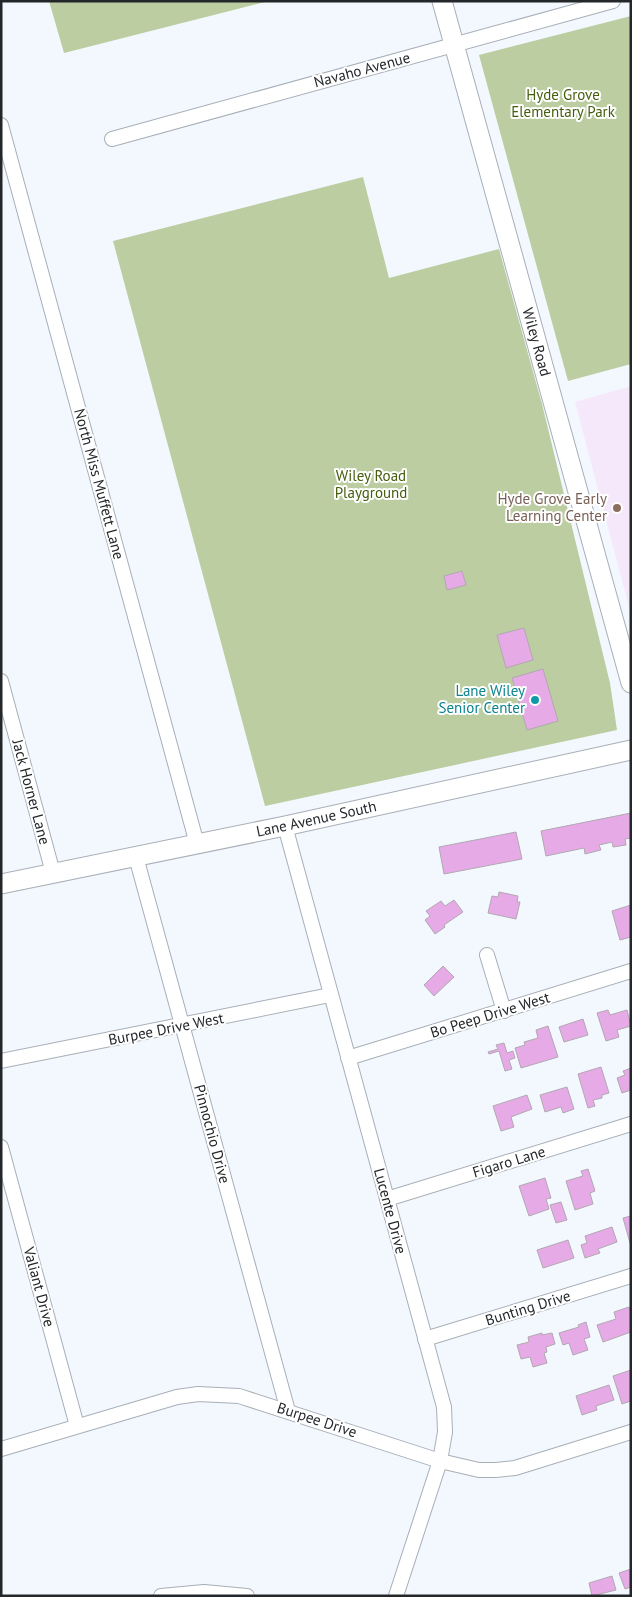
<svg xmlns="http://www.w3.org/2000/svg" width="632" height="1597" viewBox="0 0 632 1597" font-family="'PT Sans',sans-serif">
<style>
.education{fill:#f6e8fb}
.green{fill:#bbcda1}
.building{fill:#e6abe6;stroke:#b1a8b1}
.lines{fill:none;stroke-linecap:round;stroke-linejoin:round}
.street-casing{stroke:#a7afb7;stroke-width:16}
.secondary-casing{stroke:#a7afb7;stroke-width:21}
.street{stroke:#fff;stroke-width:14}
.secondary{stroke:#fff;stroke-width:19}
.education-dot{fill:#8d6e63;stroke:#fff;stroke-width:2}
.culture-dot{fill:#0f9aa8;stroke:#fff;stroke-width:2}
.labels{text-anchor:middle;stroke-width:4;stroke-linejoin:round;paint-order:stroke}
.street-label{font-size:15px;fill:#24272a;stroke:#fff}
.park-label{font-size:15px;fill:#455d0d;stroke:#fff}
.education-label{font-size:15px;fill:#785e54;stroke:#fff;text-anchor:end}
.culture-label{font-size:15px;fill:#0d838f;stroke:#fff;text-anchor:end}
</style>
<rect width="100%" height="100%" fill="#f3f8fe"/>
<polygon class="education" points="631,386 631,615 575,402"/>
<g class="green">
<polygon points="49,1 269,1 64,53"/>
<polygon points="631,16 631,364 568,381 479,55"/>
<polygon points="363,177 389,278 499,249 542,404 610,683 617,730 265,806 113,241"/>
</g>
<g class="building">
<polygon points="462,571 466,585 447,590 444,576"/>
<polygon points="524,628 533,660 506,668 497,635"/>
<polygon points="543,669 558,721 527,730 512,678"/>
<polygon points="631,813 631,838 625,839 626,845 613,847 612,842 599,845 601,850 585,854 584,848 546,856 541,831"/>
<polygon points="516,832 522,859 444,874 439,847"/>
<polygon points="499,892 518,896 517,902 520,902 516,919 488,913 492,896 498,897"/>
<polygon points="454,900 463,912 444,925 445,927 435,934 425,920 430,916 426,911 441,901 445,906"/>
<polygon points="631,905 631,937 620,940 612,911"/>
<polygon points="443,966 454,977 434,996 424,985"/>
<polygon points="608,1010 610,1015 627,1010 631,1026 617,1030 619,1037 606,1041 597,1013"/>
<polygon points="583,1019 588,1035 564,1042 559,1027"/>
<polygon points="548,1026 558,1057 521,1068 515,1048 525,1045 524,1042 538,1038 536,1030"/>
<polygon points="504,1043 507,1053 513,1051 515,1058 509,1060 512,1069 505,1071 499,1051 489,1054 488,1052 498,1049 496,1045"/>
<polygon points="601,1067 609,1093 602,1095 602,1098 593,1100 595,1106 588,1108 578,1074"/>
<polygon points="631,1068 631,1090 622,1093 617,1078 625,1075 623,1071"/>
<polygon points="567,1087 574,1109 563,1113 561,1107 545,1112 540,1095"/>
<polygon points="527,1095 532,1109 511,1117 514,1127 501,1131 493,1106"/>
<polygon points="588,1169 595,1191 590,1193 593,1204 575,1210 566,1181 583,1176 581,1171"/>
<polygon points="545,1178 551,1198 546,1199 549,1209 529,1216 519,1186"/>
<polygon points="561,1202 567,1220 556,1223 550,1205"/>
<polygon points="631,1216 631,1243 630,1243 623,1218"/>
<polygon points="612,1227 617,1242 598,1249 600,1253 585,1258 581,1245 587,1243 585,1236"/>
<polygon points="568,1240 574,1258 543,1268 537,1250"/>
<polygon points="629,1307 631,1314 631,1332 603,1342 597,1325 616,1319 614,1312"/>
<polygon points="586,1322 590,1337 584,1339 588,1350 573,1355 569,1343 563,1345 559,1333 579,1327 578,1325"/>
<polygon points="542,1333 542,1335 552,1333 555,1344 546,1347 547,1352 544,1353 547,1363 533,1367 530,1357 521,1359 517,1345 529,1342 528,1337"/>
<polygon points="631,1370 631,1401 622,1404 613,1376"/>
<polygon points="609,1385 614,1400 596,1406 597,1410 582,1415 576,1396"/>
<polygon points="631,1569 631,1587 625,1589 619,1573"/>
<polygon points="612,1576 616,1590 592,1596 589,1583"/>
</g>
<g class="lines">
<g class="street-casing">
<g id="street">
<polyline points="1,125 197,844"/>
<polyline points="112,139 613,1"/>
<polyline points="1,681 53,873"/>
<polyline points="285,826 444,1407 445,1432 440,1461 396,1596"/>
<polyline points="136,857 288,1411"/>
<polyline points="487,955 504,1011"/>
<polyline points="348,1058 631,971"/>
<polyline points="1,1061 330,995"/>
<polyline points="1,1147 77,1426"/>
<polyline points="387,1199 631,1124"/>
<polyline points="425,1339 631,1276"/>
<polyline points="1,1449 177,1397 198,1394 239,1396 440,1461 479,1470 496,1470 515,1468 631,1432"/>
<polyline points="161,1596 204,1592 247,1596"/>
</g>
</g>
<g class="secondary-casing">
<g id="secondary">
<path id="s1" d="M442,1L631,683"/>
<path id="s2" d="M1,884L285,826L631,750"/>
</g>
</g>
<use href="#street" class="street"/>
<use href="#secondary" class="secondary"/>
</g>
<circle class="education-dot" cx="617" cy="508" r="5"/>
<circle class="culture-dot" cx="535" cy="700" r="5"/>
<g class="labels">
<g class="street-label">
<text transform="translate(362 70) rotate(-15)" y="5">Navaho Avenue</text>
<text dy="5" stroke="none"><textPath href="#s1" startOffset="354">Wiley Road</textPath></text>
<text transform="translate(99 484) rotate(75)" y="5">North Miss Muffett Lane</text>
<text transform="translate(31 792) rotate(75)" y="5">Jack Horner Lane</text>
<text dy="5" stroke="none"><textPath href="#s2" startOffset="322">Lane Avenue South</textPath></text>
<text transform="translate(490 1015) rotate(-17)" y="5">Bo Peep Drive West</text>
<text transform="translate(166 1029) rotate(-11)" y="5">Burpee Drive West</text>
<text transform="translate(212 1134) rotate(75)" y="5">Pinnochio Drive</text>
<text transform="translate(509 1162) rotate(-17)" y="5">Figaro Lane</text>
<text transform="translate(390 1211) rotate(75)" y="5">Lucente Drive</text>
<text transform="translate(39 1287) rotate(75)" y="5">Valiant Drive</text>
<text transform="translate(528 1308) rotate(-17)" y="5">Bunting Drive</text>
<text transform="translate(317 1420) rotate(18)" y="5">Burpee Drive</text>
</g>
<g class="park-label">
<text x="563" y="100">Hyde Grove<tspan x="563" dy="17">Elementary Park</tspan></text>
<text x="371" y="481">Wiley Road<tspan x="371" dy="17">Playground</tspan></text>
</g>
<g class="education-label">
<text x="607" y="504">Hyde Grove Early<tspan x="607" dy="17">Learning Center</tspan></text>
</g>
<g class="culture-label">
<text x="525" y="696">Lane Wiley<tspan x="525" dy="17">Senior Center</tspan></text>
</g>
</g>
<rect width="632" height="1597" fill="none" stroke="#24272a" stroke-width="5"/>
</svg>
